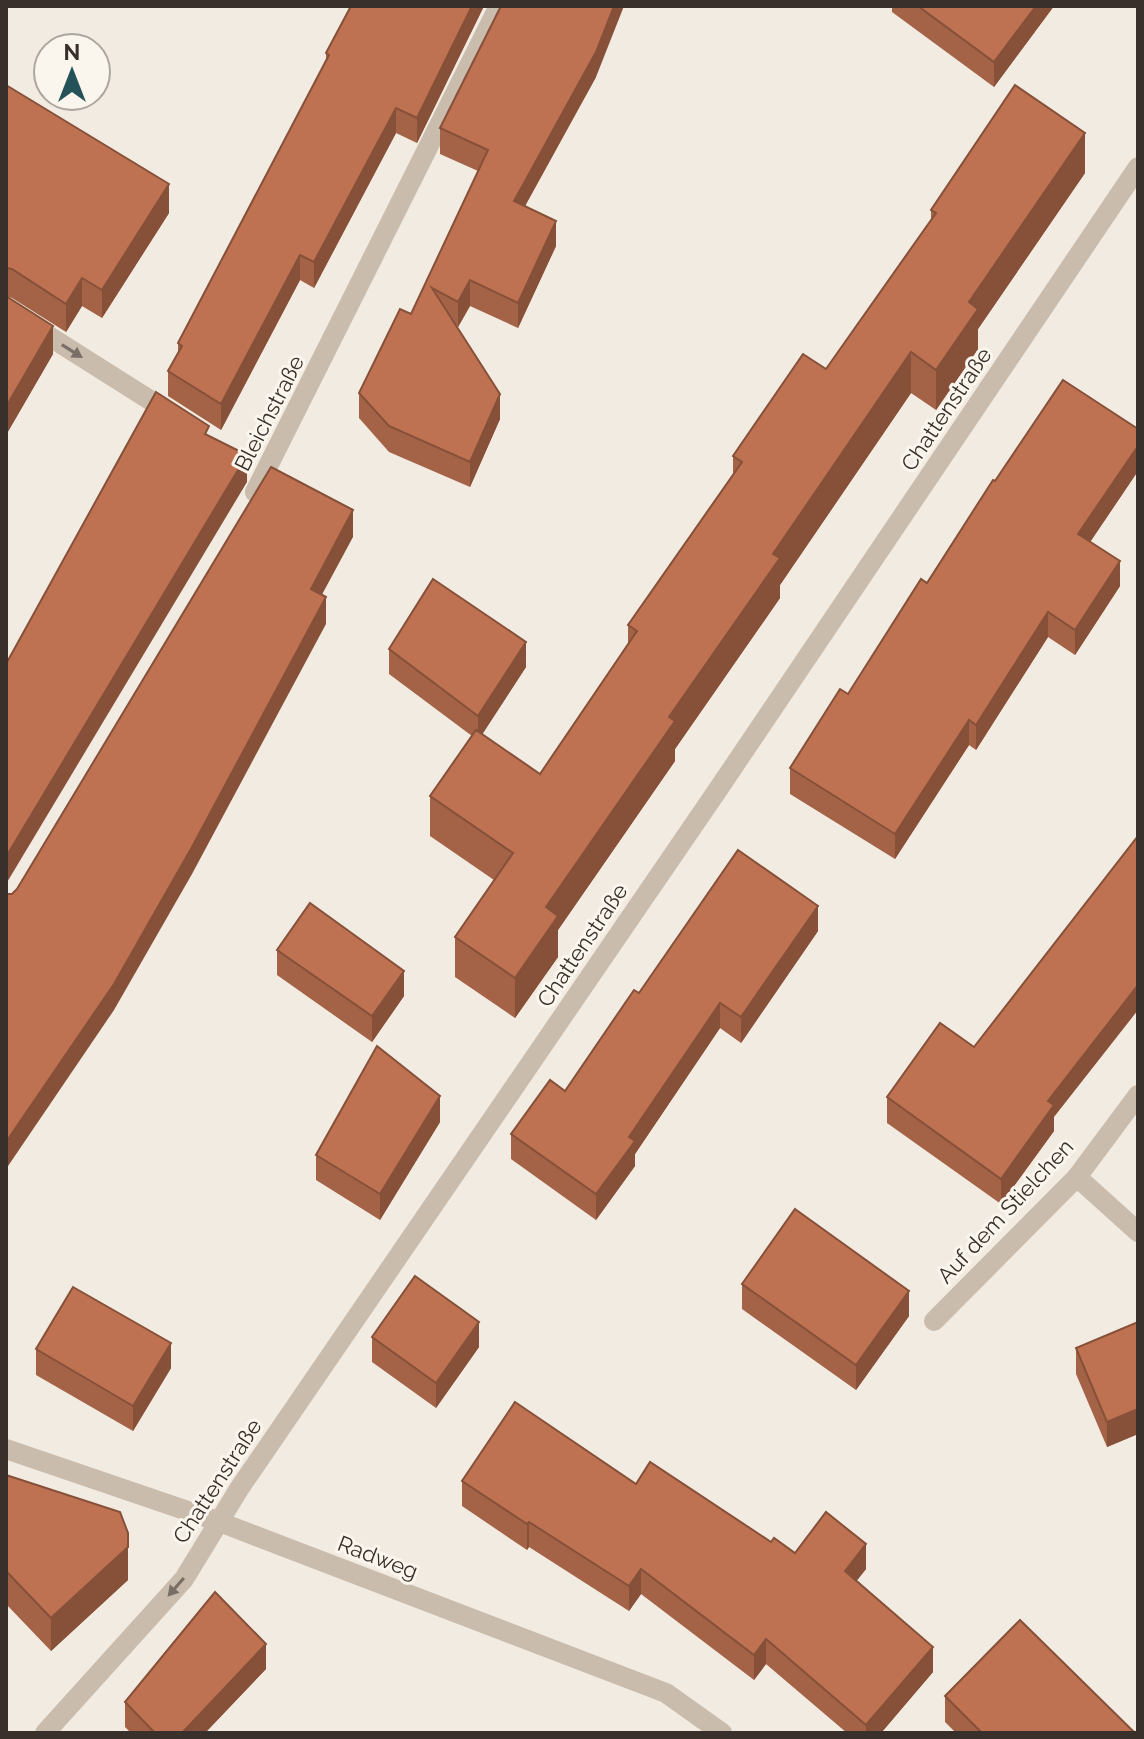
<svg xmlns="http://www.w3.org/2000/svg" width="1144" height="1739" viewBox="0 0 1144 1739" font-family="Raleway,sans-serif">
<style>
.lines{fill:none;stroke-linecap:round;stroke-linejoin:round}
.service{stroke:#cabcad;stroke-width:20}
.minor{stroke:#cabcad;stroke-width:20}
.wall{fill:#a46247}
.shaded-wall{fill:#865039}
.building{fill:#bf7252;stroke:#865039;stroke-width:2}
.oneway{fill:#7a6f66}
.labels{text-anchor:middle;stroke-width:6;stroke-linejoin:round;paint-order:stroke}
.street-label{font-size:22px;fill:#39302b;stroke:#faf5ed}
</style>
<rect width="100%" height="100%" fill="#f2ebe1"/>
<g class="lines">
<polyline class="service" points="934,1321 1077,1177 1138,1095"/>
<g class="minor">
<polyline points="6,309 172,414"/>
<polyline points="255,492 499,6"/>
<polyline points="1077,1177 1138,1232"/>
<polyline points="6,1449 217,1521 666,1693 722,1733"/>
<polyline points="45,1733 184,1579 239,1489 717,791 1138,167"/>
</g>
</g>
<g class="wall">
<polygon points="351,6 484,6 417,143 396,133 314,288 300,280 221,430 168,396 168,371 178,354 178,343 326,61 326,53"/>
<polygon points="892,6 1054,6 994,87 892,12"/>
<polygon points="596,77 525,206 556,246 518,328 470,306 458,327 456,326 500,419 470,487 389,452 359,418 359,393 411,314 478,171 440,154 440,128"/>
<polygon points="6,85 169,213 102,318 82,306 66,332 12,298 6,296 53,354 6,435"/>
<polygon points="1085,173 978,329 978,349 936,410 911,393 780,585 780,598 675,749 675,761 558,930 558,957 515,1018 455,977 455,937 494,880 430,836 430,796 472,736 389,674 389,649 526,667 482,734 540,774 628,644 628,625 733,475 733,456 826,369 931,221 931,210"/>
<polygon points="1138,429 1138,471 1090,542 1120,586 1075,655 1048,637 976,750 969,745 895,859 790,794 790,768 848,694 927,583 995,481"/>
<polygon points="818,931 741,1043 720,1028 635,1154 635,1166 596,1220 511,1159 511,1134 565,1091 639,993"/>
<polygon points="277,950 404,996 372,1042 277,975"/>
<polygon points="974,1047 1054,1117 1054,1131 1001,1204 887,1123 887,1097"/>
<polygon points="440,1122 380,1220 316,1180 316,1155"/>
<polygon points="742,1284 909,1316 856,1390 742,1309"/>
<polygon points="1138,1322 1138,1434 1107,1447 1076,1374 1076,1348"/>
<polygon points="372,1337 479,1347 436,1408 372,1362"/>
<polygon points="36,1349 171,1368 133,1431 36,1375"/>
<polygon points="6,1475 128,1566 128,1580 51,1651 6,1604"/>
<polygon points="462,1481 636,1484 795,1553 866,1569 856,1581 933,1672 881,1733 847,1733 766,1664 754,1680 641,1594 629,1611 529,1547 527,1550 462,1506"/>
<polygon points="266,1669 205,1733 131,1733 125,1727 125,1702"/>
<polygon points="945,1696 1135,1733 956,1733 945,1722"/>
</g>
<g class="shaded-wall">
<polygon points="472,6 484,6 417,143 417,118"/>
<polygon points="614,6 624,6 596,77 514,226 514,201"/>
<polygon points="1036,6 1054,6 994,87 994,62"/>
<polygon points="396,108 396,133 314,288 314,262"/>
<polygon points="1085,133 1085,173 978,329 978,349 936,410 936,370 969,302"/>
<polygon points="169,184 169,213 102,318 102,290"/>
<polygon points="556,221 556,246 518,328 518,303"/>
<polygon points="300,255 300,280 221,430 221,404"/>
<polygon points="82,278 82,306 66,332 66,304"/>
<polygon points="470,280 470,306 458,327 458,302"/>
<polygon points="53,326 53,354 6,435 6,407"/>
<polygon points="911,352 911,393 780,585 780,598 675,749 675,761 558,930 558,957 515,1018 515,978 546,907 773,554"/>
<polygon points="500,394 500,419 470,487 470,462"/>
<polygon points="1138,446 1138,471 1078,560 1078,534"/>
<polygon points="247,455 247,482 6,884 6,857"/>
<polygon points="353,510 353,537 311,615 311,589"/>
<polygon points="1120,561 1120,586 1075,655 1075,630"/>
<polygon points="326,597 326,624 192,874 114,1010 6,1169 6,1142"/>
<polygon points="1048,612 1048,637 976,750 976,725"/>
<polygon points="526,642 526,667 478,741 478,716"/>
<polygon points="969,720 969,745 895,859 895,834"/>
<polygon points="818,906 818,931 741,1043 741,1017"/>
<polygon points="404,971 404,996 372,1042 372,1016"/>
<polygon points="1138,985 1138,1010 1054,1117 1054,1131 1001,1204 1001,1179 1048,1101"/>
<polygon points="720,1003 720,1028 635,1154 635,1166 596,1220 596,1194 629,1137"/>
<polygon points="440,1096 440,1122 380,1220 380,1194"/>
<polygon points="909,1291 909,1316 856,1390 856,1365"/>
<polygon points="479,1322 479,1347 436,1408 436,1383"/>
<polygon points="171,1343 171,1368 133,1431 133,1406"/>
<polygon points="1138,1409 1138,1434 1107,1447 1107,1422"/>
<polygon points="529,1522 529,1547 527,1550 527,1524"/>
<polygon points="128,1533 128,1580 51,1651 51,1618"/>
<polygon points="866,1544 866,1569 845,1596 845,1571"/>
<polygon points="641,1569 641,1594 629,1611 629,1586"/>
<polygon points="766,1639 766,1664 754,1680 754,1655"/>
<polygon points="266,1644 266,1669 205,1733 182,1733"/>
<polygon points="933,1647 933,1672 881,1733 866,1733 866,1725"/>
</g>
<g class="building">
<polygon points="351,6 472,6 417,118 396,108 314,262 300,255 221,404 168,371 182,346 178,343 329,55 326,53"/>
<polygon points="501,6 614,6 596,52 514,201 556,221 518,303 470,280 458,302 432,288 500,394 470,462 389,426 359,393 400,309 411,314 488,150 440,128"/>
<polygon points="918,6 1036,6 994,62"/>
<polygon points="6,85 169,184 102,290 82,278 66,304 12,269 6,268"/>
<polygon points="1015,85 1085,133 969,302 978,309 936,370 911,352 773,554 780,558 669,717 675,721 546,907 558,916 515,978 455,937 513,853 430,796 476,730 540,774 637,631 628,625 742,462 733,456 803,354 826,369 936,213 931,210"/>
<polygon points="6,296 53,326 6,407"/>
<polygon points="1063,380 1138,429 1138,446 1078,534 1120,561 1075,630 1048,612 976,725 969,720 895,834 790,768 840,689 848,694 921,579 927,583 993,480 995,481"/>
<polygon points="156,392 209,426 205,434 247,455 6,857 6,664"/>
<polygon points="271,467 353,510 311,589 326,597 192,847 114,984 6,1142 6,894 12,894 17,889"/>
<polygon points="433,579 526,642 478,716 389,649"/>
<polygon points="1138,836 1138,985 1048,1101 1054,1105 1001,1179 887,1097 940,1023 974,1047"/>
<polygon points="738,850 818,906 741,1017 720,1003 629,1137 635,1141 596,1194 511,1134 550,1080 565,1091 634,990 639,993"/>
<polygon points="310,903 404,971 372,1016 277,950"/>
<polygon points="377,1046 440,1096 380,1194 316,1155"/>
<polygon points="795,1209 909,1291 856,1365 742,1284"/>
<polygon points="415,1276 479,1322 436,1383 372,1337"/>
<polygon points="73,1287 171,1343 133,1406 36,1349"/>
<polygon points="1138,1322 1138,1409 1107,1422 1076,1348"/>
<polygon points="515,1402 636,1484 650,1462 771,1542 774,1538 795,1553 826,1512 866,1544 845,1571 933,1647 866,1725 766,1639 754,1655 641,1569 629,1586 529,1522 527,1524 462,1481"/>
<polygon points="6,1475 120,1512 128,1533 128,1547 51,1618 6,1571"/>
<polygon points="215,1592 266,1644 182,1733 155,1733 125,1702"/>
<polygon points="1020,1620 1135,1733 982,1733 945,1696"/>
</g>
<defs><path id="oneway-solid" d="M-6-.8H1V-3.2L6.5 0L1 3.2V.8H-6Z" transform="scale(2)"/></defs>
<g class="oneway">
<use href="#oneway-solid" transform="translate(72 351) rotate(32)"/>
<use href="#oneway-solid" transform="translate(176 1587) rotate(131)"/>
</g>
<g class="labels">
<g class="street-label">
<text transform="translate(946 409) rotate(-56)" y="8">Chattenstraße</text>
<text transform="translate(269 413) rotate(-63)" y="8">Bleichstraße</text>
<text transform="translate(582 945) rotate(-56)" y="8">Chattenstraße</text>
<text transform="translate(1005 1211) rotate(-47)" y="8">Auf dem Stielchen</text>
<text transform="translate(217 1481) rotate(-57)" y="8">Chattenstraße</text>
<text transform="translate(378 1557) rotate(21)" y="8">Radweg</text>
</g>
</g>
<rect width="1144" height="1739" fill="none" stroke="#39302b" stroke-width="16"/>
<g transform="translate(72 72)"><circle r="38" fill="#faf5ed" stroke="#ada69f" stroke-width="2"/>
<path d="M0-6L14 30L0 20L-14 30Z" fill="#235258"/>
<text y="-12" font-size="22" font-weight="bold" text-anchor="middle" fill="#39302b">N</text>
</g>
</svg>
